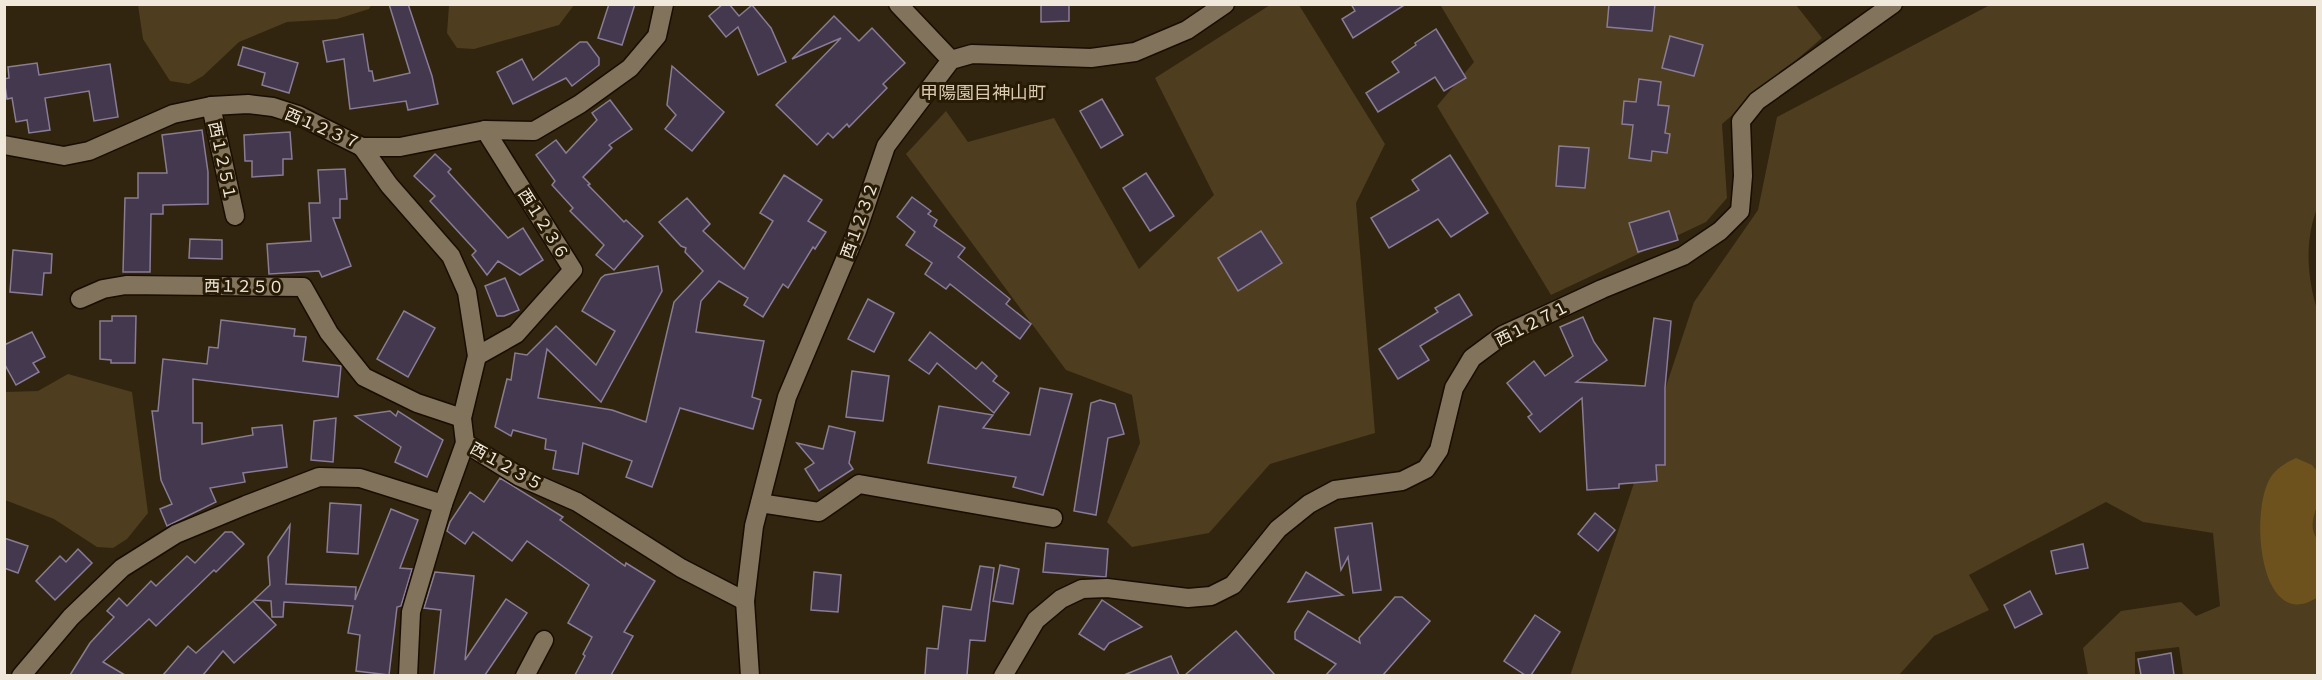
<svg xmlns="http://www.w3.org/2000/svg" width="2322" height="680" viewBox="0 0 2322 680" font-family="Lato,'Noto Sans JP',sans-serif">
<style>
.green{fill:#4e3d1e}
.water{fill:#6e521e}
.building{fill:#44384e;stroke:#897c95;stroke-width:1.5}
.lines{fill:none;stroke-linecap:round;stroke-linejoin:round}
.minor-casing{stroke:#190d00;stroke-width:21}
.minor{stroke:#82735c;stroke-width:18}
.labels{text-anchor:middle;stroke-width:6;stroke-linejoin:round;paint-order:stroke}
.street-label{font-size:16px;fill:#f0e8db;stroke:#271b05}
.neighbourhood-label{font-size:18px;fill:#dacab0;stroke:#271b05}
</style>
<rect width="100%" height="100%" fill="#31250f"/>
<g class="green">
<path d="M1997,4L2317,5L2318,206C2304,240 2307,279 2318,312L2317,675H2183L2179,647L2135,652V675H2088L2083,648L2121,611L2181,602L2196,616L2220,606L2213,533L2143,522L2106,502L1969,575L1989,610L1934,636L1899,675L1570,676L1694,302L1758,210L1777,117L1988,6Z"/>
<polygon points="138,5 138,4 371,5 369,9 337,19 287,22 239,42 203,76 189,84 170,81 143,39"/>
<polygon points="449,5 449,4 574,5 559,25 474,49 457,48 447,33"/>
<polygon points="1270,5 1299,5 1385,144 1356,203 1375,433 1270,464 1209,533 1132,547 1107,522 1140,443 1132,395 1066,370 906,154 946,111 968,142 1054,118 1139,269 1214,195 1155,78"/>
<polygon points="1443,5 1796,5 1822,38 1722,124 1727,198 1706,222 1551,295 1437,106 1474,62 1441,6"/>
<polygon points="68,374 132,392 148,513 127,539 113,548 97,547 54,519 5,500 5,392 38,391"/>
</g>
<path class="water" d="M2296,458L2312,465L2317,471C2318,481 2319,492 2318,501C2315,515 2308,526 2317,539L2318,597C2258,637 2248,504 2273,474C2280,466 2287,462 2296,458Z"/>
<g class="building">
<polygon points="389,4 408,4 432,76 438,104 408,110 406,101 350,109 344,59 327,62 323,41 363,34 369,71 372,71 374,81 410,73"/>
<polygon points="609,4 635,4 622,45 598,38"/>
<polygon points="723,4 729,4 739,16 752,5 771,28 786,62 758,75 738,27 726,37 709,16"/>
<polygon points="1041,4 1069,4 1069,21 1041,22"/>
<polygon points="1351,4 1406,4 1353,38 1342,19 1355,11"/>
<polygon points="1609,4 1655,4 1652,31 1607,27"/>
<polygon points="834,16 859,41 872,28 905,63 883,84 887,88 849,127 847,124 833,138 828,133 817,145 776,105 841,38 792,59"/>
<polygon points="1436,29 1466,78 1444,91 1435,77 1378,112 1366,93 1399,72 1392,62 1416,45 1415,43"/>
<polygon points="1670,36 1703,45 1694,76 1662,68"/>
<polygon points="580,42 587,42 599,58 599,65 572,86 566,78 513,104 497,72 522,59 533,80"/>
<polygon points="243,47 298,63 289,93 262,85 265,73 238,65"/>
<polygon points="37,63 39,75 110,64 118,117 94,121 89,91 45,98 50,130 29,133 27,120 16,122 12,98 7,99 4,79 9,78 8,67"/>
<polygon points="672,66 724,112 692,151 665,129 676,115 667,105"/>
<polygon points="1639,79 1661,82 1658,105 1669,106 1665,133 1670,134 1667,153 1652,151 1651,161 1629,158 1633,125 1622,124 1624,101 1636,102"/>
<polygon points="1102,99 1123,135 1101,148 1080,111"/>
<polygon points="610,100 632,129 609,145 612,148 583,177 590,184 588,185 624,222 626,220 643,236 614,270 596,255 604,245 570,211 573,208 552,185 555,181 536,155 556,140 566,153 597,120 592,113"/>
<polygon points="202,130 208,172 208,204 163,205 163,214 151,214 150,272 123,272 125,198 138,198 138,173 167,173 162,135"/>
<polygon points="290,132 292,159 283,159 283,175 252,177 252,161 245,161 244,135"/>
<polygon points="1559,146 1589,148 1585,188 1556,186"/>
<polygon points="435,154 451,169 448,172 508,238 523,228 543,260 520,275 498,261 487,275 472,255 476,251 430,201 435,196 414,176"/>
<polygon points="1450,155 1488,213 1451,237 1438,219 1389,248 1371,218 1419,190 1412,180"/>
<polygon points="345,169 347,199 340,199 340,218 333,218 351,266 322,277 319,271 269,274 267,244 311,241 309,203 320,203 318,170"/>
<polygon points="1146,173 1174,216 1150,231 1123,188"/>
<polygon points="784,175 822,200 808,221 826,232 815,249 813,247 788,288 783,284 763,317 744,305 748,298 719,281 701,301 696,332 764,341 752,397 761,400 753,429 680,408 652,487 626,477 632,461 583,443 578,474 553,469 556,451 545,449 546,439 513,430 511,436 495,427 507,379 511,380 515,353 527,355 556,326 596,365 615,331 582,311 601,278 605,275 658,266 662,291 601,402 547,349 538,398 612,410 646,422 674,302 703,271 685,252 686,248 681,246 659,222 687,198 710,224 703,231 744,269 773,221 760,213"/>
<polygon points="912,197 931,211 928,214 937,220 934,226 965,248 958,257 1010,299 1006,304 1031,324 1020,339 950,284 946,289 925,274 932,263 906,245 915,232 897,217"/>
<polygon points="1669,211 1678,240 1638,252 1629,223"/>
<polygon points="1261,231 1282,263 1238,291 1218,258"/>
<polygon points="190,239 222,240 222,259 189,258"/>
<polygon points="13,250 52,254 51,273 44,273 42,295 10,292"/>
<polygon points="505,278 519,310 504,316 497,316 485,286"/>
<polygon points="1459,294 1472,315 1420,346 1429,360 1398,379 1379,349 1438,312 1435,308"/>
<polygon points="868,299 894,313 874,352 848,339"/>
<polygon points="404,311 435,328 408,377 377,359"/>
<polygon points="112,316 136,316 135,363 111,363 111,360 100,359 100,321 112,321"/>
<polygon points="1583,317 1594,342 1607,360 1576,382 1645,386 1654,318 1671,321 1665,388 1665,465 1656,465 1657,481 1619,484 1619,488 1587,490 1582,398 1540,432 1528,417 1532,414 1507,383 1534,361 1545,376 1573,356 1560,327"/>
<polygon points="221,320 295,329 294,336 306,337 303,361 341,366 338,397 193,379 193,423 202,423 202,444 253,435 252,428 282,425 287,467 243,473 245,482 210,488 216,502 167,526 160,509 172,504 161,480 152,411 158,411 163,359 207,364 209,347 218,348"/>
<polygon points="32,332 45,357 33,363 39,372 16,385 4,363 4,345"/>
<polygon points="930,332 976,369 982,362 997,376 993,381 1009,393 994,413 937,363 929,374 909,360"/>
<polygon points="852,371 889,376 883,421 846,417"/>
<polygon points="1040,388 1072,394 1043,495 1013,487 1016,477 928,463 939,406 993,415 983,428 1030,435"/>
<polygon points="1100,400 1115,404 1124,434 1108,438 1096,515 1074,511 1091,403"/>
<polygon points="390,411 396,416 398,411 443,440 427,477 395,462 401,447 355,416"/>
<polygon points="336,418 333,462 311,460 314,421"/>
<polygon points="829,426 855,432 849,463 853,469 819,491 805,469 814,463 797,443 823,449"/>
<polygon points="500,478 563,517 560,520 625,566 626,563 655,581 624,632 633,636 611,675 575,675 585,656 583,654 592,637 568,623 589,585 527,541 512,561 473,532 465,544 447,531 450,522 470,492 484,502"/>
<polygon points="330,503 361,505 358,554 327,552"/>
<polygon points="391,509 418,520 400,568 412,569 401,606 397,607 389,675 356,671 360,635 348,633 353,606 284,602 283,617 272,617 271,601 254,600 270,585 268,557 290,525 286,584 356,587 355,600"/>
<polygon points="1595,513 1615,530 1598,551 1578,534"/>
<polygon points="1372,523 1381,590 1353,593 1348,557 1341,570 1335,528"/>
<polygon points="225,532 232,532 244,544 216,572 214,570 156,626 149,619 103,662 125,675 70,675 90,643 114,617 107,611 119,598 127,606 151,581 156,586 187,556 195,563"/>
<polygon points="4,538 28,546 18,573 4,568"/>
<polygon points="1046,543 1108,549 1106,577 1043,572"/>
<polygon points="2083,544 2088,568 2056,574 2051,551"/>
<polygon points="78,549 92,563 55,600 36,581 60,556 66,562"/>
<polygon points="1000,565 1019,569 1013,604 993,601"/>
<polygon points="980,566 994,568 985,641 970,640 967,675 925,675 927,648 938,649 943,606 971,610"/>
<polygon points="435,572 474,576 465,660 506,599 527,613 485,675 434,675 441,610 424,608"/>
<polygon points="814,572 841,575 838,612 811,610"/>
<polygon points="1306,572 1343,595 1288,602"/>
<polygon points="2030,591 2042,614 2015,628 2004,605"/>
<polygon points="1395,597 1402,597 1430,621 1383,675 1326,675 1336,664 1295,639 1295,632 1308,611 1360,643 1359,638"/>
<polygon points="1102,600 1142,627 1109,643 1104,650 1079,634"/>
<polygon points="253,601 276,625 234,663 223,651 203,675 163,675 188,646 196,653"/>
<polygon points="1535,615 1560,632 1531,675 1525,675 1504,661"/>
<polygon points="1236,631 1275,675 1185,675"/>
<polygon points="2171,653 2174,675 2141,675 2138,659"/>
<polygon points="1171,656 1179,675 1124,675"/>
</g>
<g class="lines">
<g class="minor-casing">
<g id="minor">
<polyline points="898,4 951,60"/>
<polyline points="211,106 235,216"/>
<polyline points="4,145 64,156 89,151 173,114 211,106 248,104 273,107 298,115 362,147 400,147 485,130 534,131 580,104 630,68 657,36 664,4"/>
<polyline points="362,147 389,185 451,256 467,292 477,356 462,418 465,443 520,477 577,502 681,568 745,601"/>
<polyline points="80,299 103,289 126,285 303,287 329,333 364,377 417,403 462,418"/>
<polyline points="477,356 516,334 573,270 485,130"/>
<polyline points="760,503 819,512 859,484 1053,518"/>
<polyline points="21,676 71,617 122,568 176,534 246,505 319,477 360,478 443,504"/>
<polyline points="408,676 411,612 443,504 465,443"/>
<polyline points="525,676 544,640"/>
<polyline points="750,676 745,601 754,526 787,397 857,231 886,146 951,60 972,54 1091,58 1135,52 1187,30 1225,4"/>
<polyline points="1003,676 1036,620 1061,599 1082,589 1107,588 1188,598 1211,596 1233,585 1278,529 1309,504 1335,490 1402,481 1426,469 1439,450 1454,388 1472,358 1503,335 1602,289 1683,256 1720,231 1740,211 1743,176 1741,121 1757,101 1893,4"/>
</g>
</g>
<use href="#minor" class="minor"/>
</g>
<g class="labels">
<g class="street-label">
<text transform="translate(323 128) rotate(23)" y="6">西１２３７</text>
<text transform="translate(223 161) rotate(78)" y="6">西１２５１</text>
<text transform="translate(859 220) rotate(-70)" y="6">西１２３２</text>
<text transform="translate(544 224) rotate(58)" y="6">西１２３６</text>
<text transform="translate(244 286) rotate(1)" y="6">西１２５０</text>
<text transform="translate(1532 323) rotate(-27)" y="6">西１２７１</text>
<text transform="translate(507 466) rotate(29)" y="6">西１２３５</text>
</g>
<g class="neighbourhood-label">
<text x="983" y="99">甲陽園目神山町</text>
</g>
</g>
<rect width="2322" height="680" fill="none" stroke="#f0e8db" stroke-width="12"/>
</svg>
